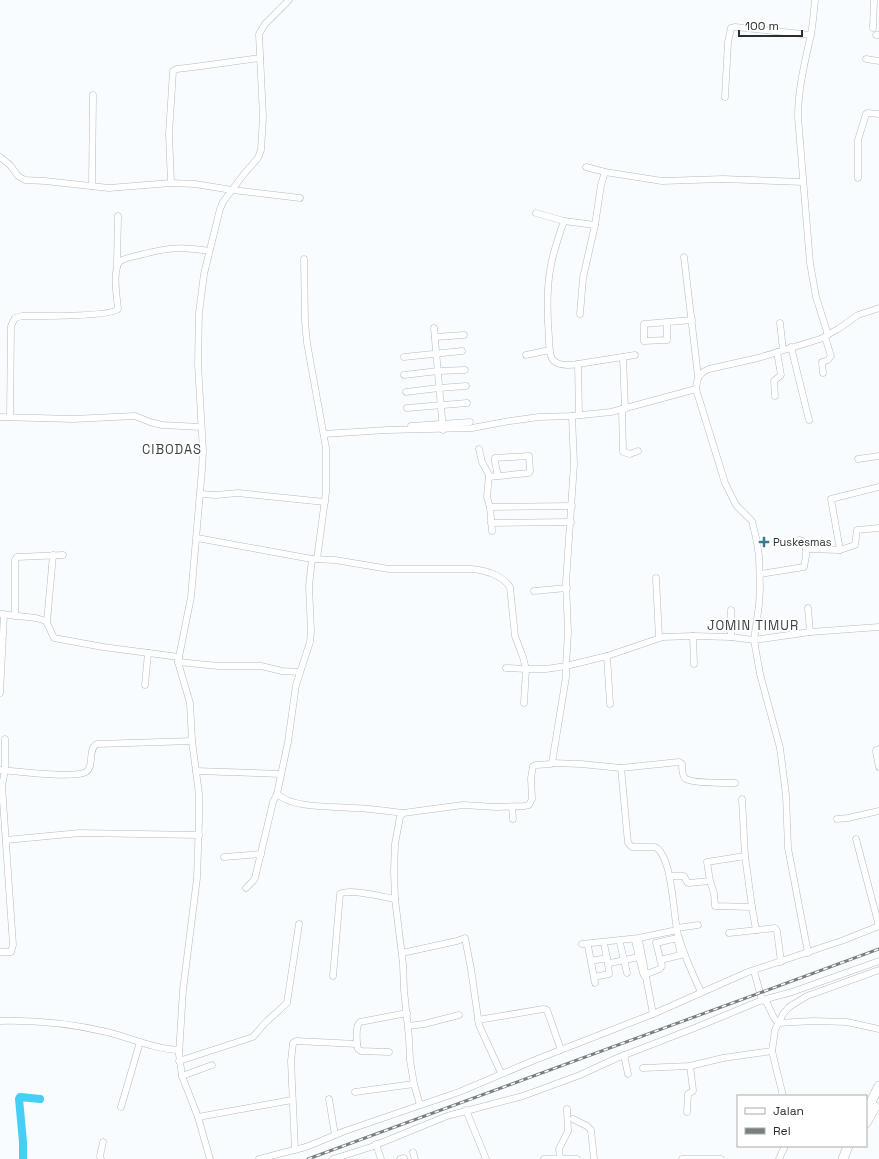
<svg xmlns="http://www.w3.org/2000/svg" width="879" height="1159" viewBox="0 0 879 1159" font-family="'Space Grotesk',sans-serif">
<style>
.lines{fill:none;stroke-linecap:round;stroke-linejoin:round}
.river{stroke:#43cff6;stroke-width:8}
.minor-casing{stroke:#b1bcbf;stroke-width:7}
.highway-casing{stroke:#b1bcbf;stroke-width:10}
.minor{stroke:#fff;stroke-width:6}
.highway{stroke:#fff;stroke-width:9}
.rail-casing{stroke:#797e7f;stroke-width:3}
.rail{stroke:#fff;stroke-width:1.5;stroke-dasharray:4.5;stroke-linecap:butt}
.poi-dot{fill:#39798d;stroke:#fff;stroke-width:1.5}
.labels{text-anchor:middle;stroke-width:4;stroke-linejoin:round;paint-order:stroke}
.poi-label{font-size:11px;fill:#292e2f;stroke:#fff;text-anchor:start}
.quarter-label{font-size:13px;letter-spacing:1px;fill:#3a4346;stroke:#fff}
</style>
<rect width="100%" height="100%" fill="#f8fcfe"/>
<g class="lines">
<polyline class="river" points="23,1159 23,1142 19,1099 20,1097 40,1099"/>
<g class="minor-casing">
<g id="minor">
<path d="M815,0C814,11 813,23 811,34C805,62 798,88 798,117L810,263L816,297L828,335"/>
<polyline points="873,28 874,0"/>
<polyline points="876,35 879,35"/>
<polyline points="866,59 879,61"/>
<polyline points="725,97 728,42 731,28 735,27 811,35"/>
<polyline points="0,157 10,165 18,176 25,180 45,181 109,188 171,183 195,184 232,190 300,198"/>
<polyline points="586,167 605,172 662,181 723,179 803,182"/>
<polyline points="858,178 858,140 866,114 868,113 879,114"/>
<polyline points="171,183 169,134 173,71 177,69 194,67 260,58"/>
<polyline points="92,186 93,95"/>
<polyline points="536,213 564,221 595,225"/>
<path d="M564,221C559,235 554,250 551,265C546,289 547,313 549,338C549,344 549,357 554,361C560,366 572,365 578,364L579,415"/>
<polyline points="684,257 698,376"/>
<polyline points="304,259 305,322 307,343 326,448 326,492 317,559"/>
<polyline points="117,264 118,216"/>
<polyline points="580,314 583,278 595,225 601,185 605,172"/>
<polyline points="667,322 667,340 644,341 644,324 692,320"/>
<polyline points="780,323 783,350"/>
<polyline points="434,328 443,430"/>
<polyline points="435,337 464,335"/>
<polyline points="791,347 809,420"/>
<polyline points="526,355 550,350"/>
<polyline points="404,357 462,351"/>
<polyline points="623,357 625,409"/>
<polyline points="578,364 635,355"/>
<polyline points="823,373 822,362 828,360 831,356 825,337"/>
<polyline points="404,375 438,371 465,370"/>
<polyline points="696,389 725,483 736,505 752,521 757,542 759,557 760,588 759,605 754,640 760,674 780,748 786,795 788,848 808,953"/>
<polyline points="406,392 439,388 466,386"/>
<polyline points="775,396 774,381 781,375 777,352"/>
<polyline points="407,408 467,403"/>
<polyline points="622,409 623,452 630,454 638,451"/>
<polyline points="0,417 73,419 135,416 150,422 162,425 201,427"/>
<path d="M10,417L11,326L15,318L22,316C36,316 111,317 118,309C117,297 112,271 120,261C128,257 136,256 144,254C169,247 184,247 209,251"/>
<polyline points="411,426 470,422"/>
<path d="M324,434L387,430L472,428L510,421L539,417L572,416L611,412L696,389C697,378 699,373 709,369L758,358L820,339L838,329L858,315L879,308"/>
<polyline points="479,449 482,462 489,475 487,497 490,507 572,506"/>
<polyline points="858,459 879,456"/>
<polyline points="489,477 529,473 530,471 529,456 495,458 495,462 498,476"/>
<polyline points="200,494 216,495 238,493 325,502"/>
<polyline points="490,507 492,531"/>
<polyline points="491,523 571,522"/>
<path d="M197,538L312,559L335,560L389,569H471C485,570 502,575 510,587L515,636L523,657L526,669H546L566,666L568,632L566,582L574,464L572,416"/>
<polyline points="800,540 804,542 806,549"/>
<polyline points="840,550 831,499 879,487"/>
<path d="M312,559L309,586L311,631L310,642L296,685L288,742L277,794C294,809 333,806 356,808C372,809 387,811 403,813"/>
<polyline points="760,574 804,567 806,556 806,549 840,550 855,545 857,530 879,528"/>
<polyline points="656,578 659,638"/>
<polyline points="534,591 567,588"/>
<polyline points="808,608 810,632"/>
<polyline points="731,610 731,637"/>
<polyline points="0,614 36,618 46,621 54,638 103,647 179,657"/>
<polyline points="15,616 15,560 17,557 63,555"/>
<polyline points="47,622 53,555"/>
<polyline points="693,636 694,664"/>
<polyline points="607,656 610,704"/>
<polyline points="178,662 218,666 261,666 282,671 299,672"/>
<polyline points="506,668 526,669 524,703"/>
<polyline points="145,685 148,653"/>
<polyline points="0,693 4,614"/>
<polyline points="879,749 876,750 876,752 879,767"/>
<path d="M552,763L581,764L621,768L679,762L682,764C682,768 682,777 686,779C692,783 726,783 735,783"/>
<path d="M621,768L628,843L632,847H655C673,856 673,916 678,935C684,955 692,973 701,992"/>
<path d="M0,770C17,771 74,779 86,772C95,766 87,749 97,744L192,741"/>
<polyline points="196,771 281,774"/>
<polyline points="512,807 513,819"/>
<polyline points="837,819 848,818 879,811"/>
<polyline points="856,839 879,926"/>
<polyline points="6,840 80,833 199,835"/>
<polyline points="224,857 261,854"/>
<polyline points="670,876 684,876 687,882 689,883 710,881 714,893 715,906 752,907 745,856 742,799"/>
<polyline points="710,881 707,862 745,856"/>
<polyline points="246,888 253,881 255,878 273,802 277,794"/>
<polyline points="752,907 756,930"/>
<polyline points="677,928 698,925"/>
<polyline points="729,933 775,928 777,931 781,962"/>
<polyline points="620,943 627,973"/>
<polyline points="582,944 639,938 677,930"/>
<polyline points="604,944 607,958"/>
<polyline points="588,946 595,983"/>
<polyline points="0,952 11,952 13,945 2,786 5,770 5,739"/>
<polyline points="402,953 457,941 465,938 471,969 479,1025 501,1073"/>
<polyline points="591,961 607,958 608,963 610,963 639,957"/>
<polyline points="754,971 762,1000 767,1003 774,1018 778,1023 813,1021 847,1022 879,1029"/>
<polyline points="644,975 660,969 661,967 662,966 656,943 677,938 681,955 660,960"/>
<path d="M333,976L340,894C348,888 384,897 395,899"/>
<polyline points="594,977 609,974 608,963"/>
<polyline points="645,977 643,973 635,941 639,940 653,1014"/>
<polyline points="478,1020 543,1009 547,1010 561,1050"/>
<path d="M0,1021C36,1020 72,1024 107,1032C131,1038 154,1049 179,1050"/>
<polyline points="408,1026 424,1024 459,1015"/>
<polyline points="357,1044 358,1049 361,1051 389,1052"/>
<polyline points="624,1055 628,1074"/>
<polyline points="179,1061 253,1037 265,1023 287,1003 299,924"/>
<polyline points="643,1068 690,1066 723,1058 772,1051"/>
<polyline points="182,1076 212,1065"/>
<polyline points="355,1092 414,1084"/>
<polyline points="783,1096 772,1051 775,1030 783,1014 789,1007 807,996 879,970"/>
<polyline points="329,1099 335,1135"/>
<polyline points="420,1105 414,1084 410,1060 409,1038 404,990 403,964 395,899 394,871 395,844 400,817 403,813 463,805 496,807 524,806 529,805 532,799 531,778 533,766 536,765 551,764 552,763 566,677 566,666 607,656 663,637 693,636 731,637 754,640 810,632 879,627"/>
<polyline points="121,1107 140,1042"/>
<polyline points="466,1110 486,1159"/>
<polyline points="687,1112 688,1094 693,1091 693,1090 690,1066"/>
<polyline points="198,1117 292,1100"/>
<polyline points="573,1119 587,1126 591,1130 594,1159"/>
<polyline points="376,1144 381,1159"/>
<path d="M295,1150L291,1061L293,1043L296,1041L357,1044C357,1037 355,1027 360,1022L407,1013"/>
<polyline points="413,1152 415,1159"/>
<polyline points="560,1158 559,1149 568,1131 567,1109"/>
<polyline points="101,1159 100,1156 103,1142"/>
<polyline points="210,1159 198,1117 182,1076 179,1054 183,990 197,878 199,820 199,794 192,741 190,703 178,662 191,597 202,469 203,451 198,364 199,313 204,274 220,209 223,202 244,174 258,158 261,150 263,117 259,34 265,24 289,0"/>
<polyline points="259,1159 306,1147 345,1131 459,1092 535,1060 653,1014 748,972 844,940 879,926"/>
<polyline points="333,1159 371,1147 447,1116 523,1096 580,1075 617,1058 697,1027 762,1000 792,992 879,961"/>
<polyline points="400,1159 404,1158"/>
<polyline points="544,1159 577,1159"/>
<polyline points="682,1159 721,1159"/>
<polyline points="779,1159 785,1146"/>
</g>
</g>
<g class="highway-casing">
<g id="highway">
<polyline points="866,1112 879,1086"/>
<polyline points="866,1123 875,1107"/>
<polyline points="843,1159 848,1146"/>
</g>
</g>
<use href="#minor" class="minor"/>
<use href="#highway" class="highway"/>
<g class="rail-casing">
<polyline id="rail" points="308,1159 879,949"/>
</g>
<use href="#rail" class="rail"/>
</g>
<path class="poi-dot" d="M762 536h4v4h4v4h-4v4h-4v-4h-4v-4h4z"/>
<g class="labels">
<g class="poi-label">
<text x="773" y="546">Puskesmas</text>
</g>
<g class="quarter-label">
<text x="172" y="454">CIBODAS</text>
<text x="753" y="630">JOMIN TIMUR</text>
</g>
</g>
<rect x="737" y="1095" width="130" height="52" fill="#ffffff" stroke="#a9abac"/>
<rect x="745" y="1108" width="20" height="6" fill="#ffffff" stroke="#a9abac"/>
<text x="773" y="1115" font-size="12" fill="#292e2f">Jalan</text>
<rect x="745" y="1128" width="20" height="6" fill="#797e7f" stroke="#a9abac"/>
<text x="773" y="1135" font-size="12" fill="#292e2f">Rel</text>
<path d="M739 30v6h63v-6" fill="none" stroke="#292e2f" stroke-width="2"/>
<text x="745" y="30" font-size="12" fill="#292e2f" stroke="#ffffff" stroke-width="3" paint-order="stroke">100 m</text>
</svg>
